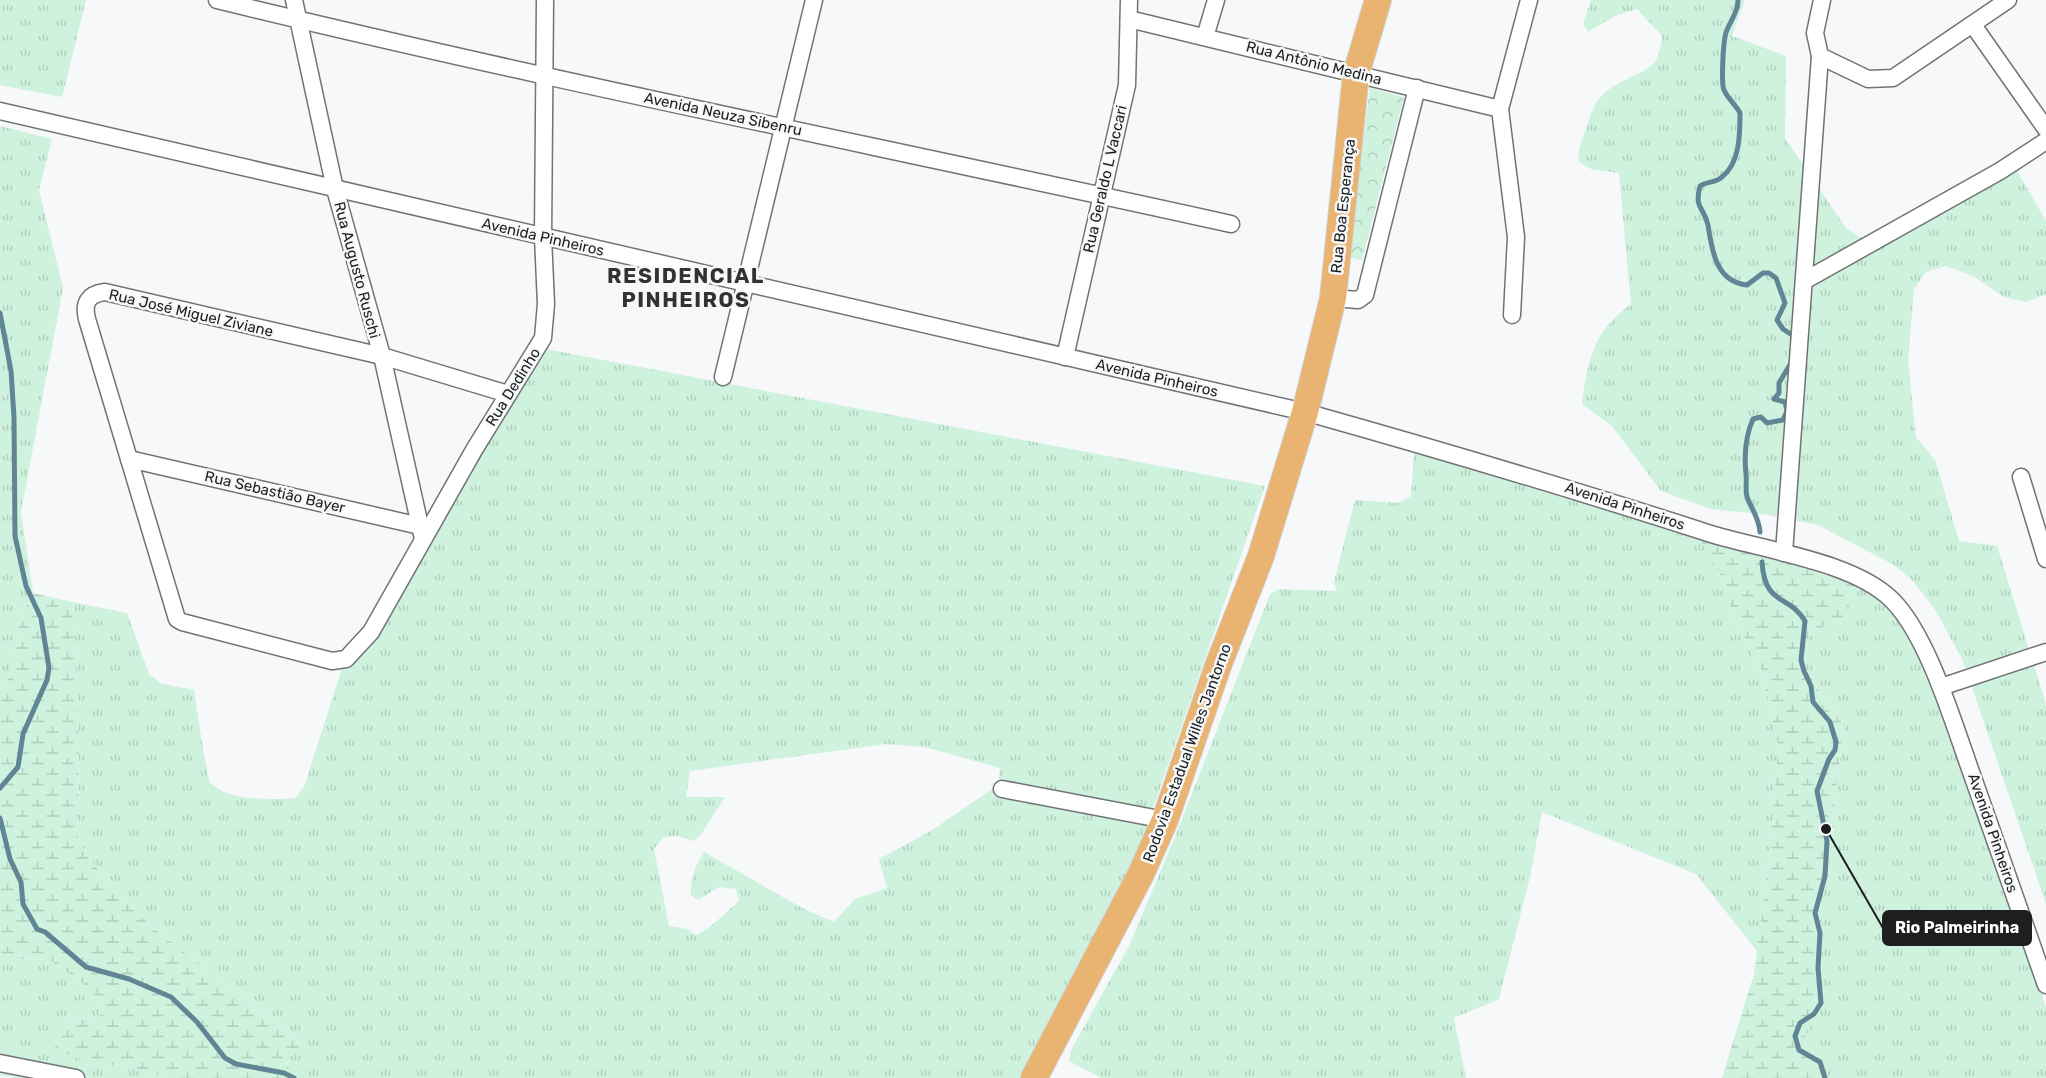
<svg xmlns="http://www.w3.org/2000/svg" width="2046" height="1078" viewBox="0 0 2046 1078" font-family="Rubik,sans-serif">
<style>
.grass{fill:url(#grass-tufts);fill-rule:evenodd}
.wetland{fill:url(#wetland-marsh)}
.park{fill:url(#park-crowns)}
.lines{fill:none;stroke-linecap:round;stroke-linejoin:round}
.stream{stroke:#608696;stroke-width:5}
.minor-casing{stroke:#717375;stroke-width:19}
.primary-casing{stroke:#d2d2d2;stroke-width:28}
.minor{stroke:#fff;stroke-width:16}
.primary{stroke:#e9b371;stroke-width:26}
.labels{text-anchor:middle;stroke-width:5;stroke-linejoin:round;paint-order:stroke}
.street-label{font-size:15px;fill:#1d1e1f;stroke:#f6f8fa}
.district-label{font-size:21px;font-weight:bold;letter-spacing:1.5px;fill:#303233;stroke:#f6f8fa}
.leader{fill:none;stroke:#1d1e1f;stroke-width:2}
.callout-dot{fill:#1d1e1f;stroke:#f6f8fa;stroke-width:2}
.callout{fill:#1d1e1f;stroke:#1d1e1f;stroke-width:2}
.callout-label{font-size:16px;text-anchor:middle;font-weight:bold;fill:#fff}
</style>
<defs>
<pattern id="grass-tufts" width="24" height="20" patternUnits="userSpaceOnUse" patternTransform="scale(1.5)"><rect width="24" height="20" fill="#cef2dd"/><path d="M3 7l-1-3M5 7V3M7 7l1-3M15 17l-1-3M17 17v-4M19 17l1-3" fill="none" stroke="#b0cfbd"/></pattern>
<pattern id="wetland-marsh" width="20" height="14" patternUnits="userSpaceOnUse" patternTransform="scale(1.5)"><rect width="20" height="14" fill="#cef2dd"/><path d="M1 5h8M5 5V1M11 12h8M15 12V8" fill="none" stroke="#b0cfbd"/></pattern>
<pattern id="park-crowns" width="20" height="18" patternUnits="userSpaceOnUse" patternTransform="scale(1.5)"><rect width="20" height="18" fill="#cef2dd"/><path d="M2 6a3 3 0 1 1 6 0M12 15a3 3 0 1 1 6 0" fill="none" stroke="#b0cfbd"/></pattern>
</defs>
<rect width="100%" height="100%" fill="#f6f8fa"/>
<g class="grass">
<polygon points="0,0 86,0 62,97 0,85"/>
<path d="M1591,0H1745L1732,36L1786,56L1785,138L1846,228L1859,237H1871L2017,171L2046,221V294L2027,302L2004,297L1973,276L1946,266L1926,272L1914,289L1908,361L1916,437L1935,460L1959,541L1997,546L2046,704V904L1963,661L1936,611L1913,581L1894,565L1818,525L1770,515L1710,509L1661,491L1612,426L1582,404C1588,359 1593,332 1631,304L1619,173L1591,169L1579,162C1577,148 1583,139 1587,126C1596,95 1606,89 1635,75C1644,71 1652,67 1657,58C1660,52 1661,43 1662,36L1637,9L1615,16L1588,32L1583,24Z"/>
<path d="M0,126L52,139L39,190L63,288L21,512L33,593C12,627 16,668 0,703Z"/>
<path d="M546,349L1265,486L1152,811L1156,821L1080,987L1020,1078H294L280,1051L305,1046L152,927L108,884L78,841L79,740L72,602L127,613L149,674L162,684L194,690C196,703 207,777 210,782C225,801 273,800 295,798L304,787L344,662L434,528ZM886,744L925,747L1000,768L998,785L931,831L879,859L887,888L855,899L834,922L802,908L704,852C695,867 690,877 691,895L698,900L719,887L736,889L739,901L710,927L696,935L688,929L669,926L654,849L664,837L678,836L693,841L700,836L725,797H686L690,771Z"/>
<polygon points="1414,451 1457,465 1552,485 1699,537 1721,576 1733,615 1762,671 1778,745 1771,840 1757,951 1696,874 1542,812 1530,877 1499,999 1454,1018 1466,1078 1101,1078 1069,1061 1071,1050 1129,946 1175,837 1270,594 1279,589 1337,591 1334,582 1355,500 1398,503 1411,496"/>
<polygon points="1860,586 1877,594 1911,637 1976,788 2046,1007 2046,1078 1822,1078 1804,1040 1820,1007 1822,901 1833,845 1835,797 1844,726 1820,693 1803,663 1810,631 1841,621"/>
<polygon points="0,959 50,960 84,984 104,1005 99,1017 64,1022 95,1063 134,1068 169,1078 19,1078 0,1075"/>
</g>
<g class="wetland">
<polygon points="1699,537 1763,542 1860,586 1841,621 1810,631 1803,663 1820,693 1844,726 1835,797 1833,845 1822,901 1820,1007 1804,1040 1822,1078 1722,1078 1754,974 1771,840 1778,745 1762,671 1733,615 1721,576"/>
<path d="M33,593L72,602L79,740L78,841L108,884L152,927L306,1047L280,1051L294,1078H169L134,1068L95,1063L72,1057L55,1047C52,1037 57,1030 64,1022L99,1017L104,1005L84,984L50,960L0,959V703C16,668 12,627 33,593Z"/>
</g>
<polygon class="park" points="1370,88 1404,97 1362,260 1348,257"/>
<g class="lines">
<g class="stream">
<path d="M1738,0C1738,12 1731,20 1727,30C1723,37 1721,84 1724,90C1728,99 1736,105 1740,113C1740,134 1740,163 1722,177C1716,183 1707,181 1700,186C1694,210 1704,206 1708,225C1712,251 1716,282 1747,285L1763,273H1769L1776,278L1785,303L1777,320L1783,329L1792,335L1793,339"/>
<polyline points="0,313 11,371 14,417 15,536 26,586 41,618 49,668 47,680 23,734 18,767 0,788"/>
<path d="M1760,532C1759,518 1752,510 1747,497C1745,490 1747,482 1746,474C1744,455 1745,437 1753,419L1761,417L1767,423L1783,420L1787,411L1785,402L1774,399L1779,393V383L1791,363"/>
<path d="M1762,562C1765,607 1788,593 1805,621L1801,660L1804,671L1811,686L1813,702L1830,722L1836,742L1835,750L1829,759L1817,791L1827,841L1825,876L1815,913L1820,933L1818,968L1821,1003L1814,1014L1800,1023L1795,1036L1799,1050L1820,1062L1825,1078"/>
<polyline points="0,818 10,859 21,882 23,904 37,929 45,932 86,967 129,979 171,997 197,1022 225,1058 236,1064 284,1073 294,1078"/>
</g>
<g class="minor-casing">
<g id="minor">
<path d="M217,0C553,82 893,149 1231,224"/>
<polyline points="294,0 335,189 382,356 423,539"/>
<polyline points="1129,19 1500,109"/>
<polyline points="1973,25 2046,129"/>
<polyline points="1205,37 1216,0"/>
<polyline points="1820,56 1868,79 1893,78 2008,0"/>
<path d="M0,111L1305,412C1440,450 1575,490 1708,533C1761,550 1853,561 1892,600C1928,636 1953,722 1970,769C1995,841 2020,913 2046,985"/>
<polyline points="1804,281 2000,171 2046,141"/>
<polyline points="1333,298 1358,300 1365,295 1417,88"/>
<polyline points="1512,315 1516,237 1500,109 1529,0"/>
<polyline points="1065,357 1127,85 1129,0"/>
<polyline points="723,377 814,0"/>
<path d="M508,394L382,356L105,292C88,294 83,303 87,319L177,619L182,622L332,661L346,659L371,632L474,450L543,338L546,304L543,237L545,0"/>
<polyline points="129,459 420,526"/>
<polyline points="2021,477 2046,559"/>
<polyline points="1784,553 1820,56 1815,33 1822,0"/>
<polyline points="1941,687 2046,652"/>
<polyline points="1002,789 1165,820"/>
<polyline points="0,1063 76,1078"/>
</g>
</g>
<g class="primary-casing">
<polyline id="primary" points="1034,1078 1141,874 1165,820 1218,666 1261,556 1305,412 1333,298 1356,74 1378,0"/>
</g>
<use href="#minor" class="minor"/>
<use href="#primary" class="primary"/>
</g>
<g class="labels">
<g class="street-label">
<text transform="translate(1314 63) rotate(14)" y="5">Rua Antônio Medina</text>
<text transform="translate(723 114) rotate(12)" y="5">Avenida Neuza Sibenru</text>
<text transform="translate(1105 179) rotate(-77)" y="5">Rua Geraldo L Vaccari</text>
<text transform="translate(1343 206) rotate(-84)" y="5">Rua Boa Esperança</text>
<text transform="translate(543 237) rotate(13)" y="5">Avenida Pinheiros</text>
<text transform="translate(357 270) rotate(75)" y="5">Rua Augusto Ruschi</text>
<text transform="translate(191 313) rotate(13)" y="5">Rua José Miguel Ziviane</text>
<text transform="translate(1157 378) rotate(13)" y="5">Avenida Pinheiros</text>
<text transform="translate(513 387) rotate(-58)" y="5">Rua Dedinho</text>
<text transform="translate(275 492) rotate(13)" y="5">Rua Sebastião Bayer</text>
<text transform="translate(1625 506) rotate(18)" y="5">Avenida Pinheiros</text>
<text transform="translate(1187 753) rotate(-70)" y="5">Rodovia Estadual Willes Jantorno</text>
<text transform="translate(1993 833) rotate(71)" y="5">Avenida Pinheiros</text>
</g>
<g class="district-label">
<text x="686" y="283">RESIDENCIAL<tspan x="686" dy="24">PINHEIROS</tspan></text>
</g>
</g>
<path class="leader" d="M1826 829L1883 928"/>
<circle class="callout-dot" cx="1826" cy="829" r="6"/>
<rect class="callout" x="1883" y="911" width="148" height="34" rx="6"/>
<g class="callout-label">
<text x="1957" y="933">Rio Palmeirinha</text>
</g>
</svg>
